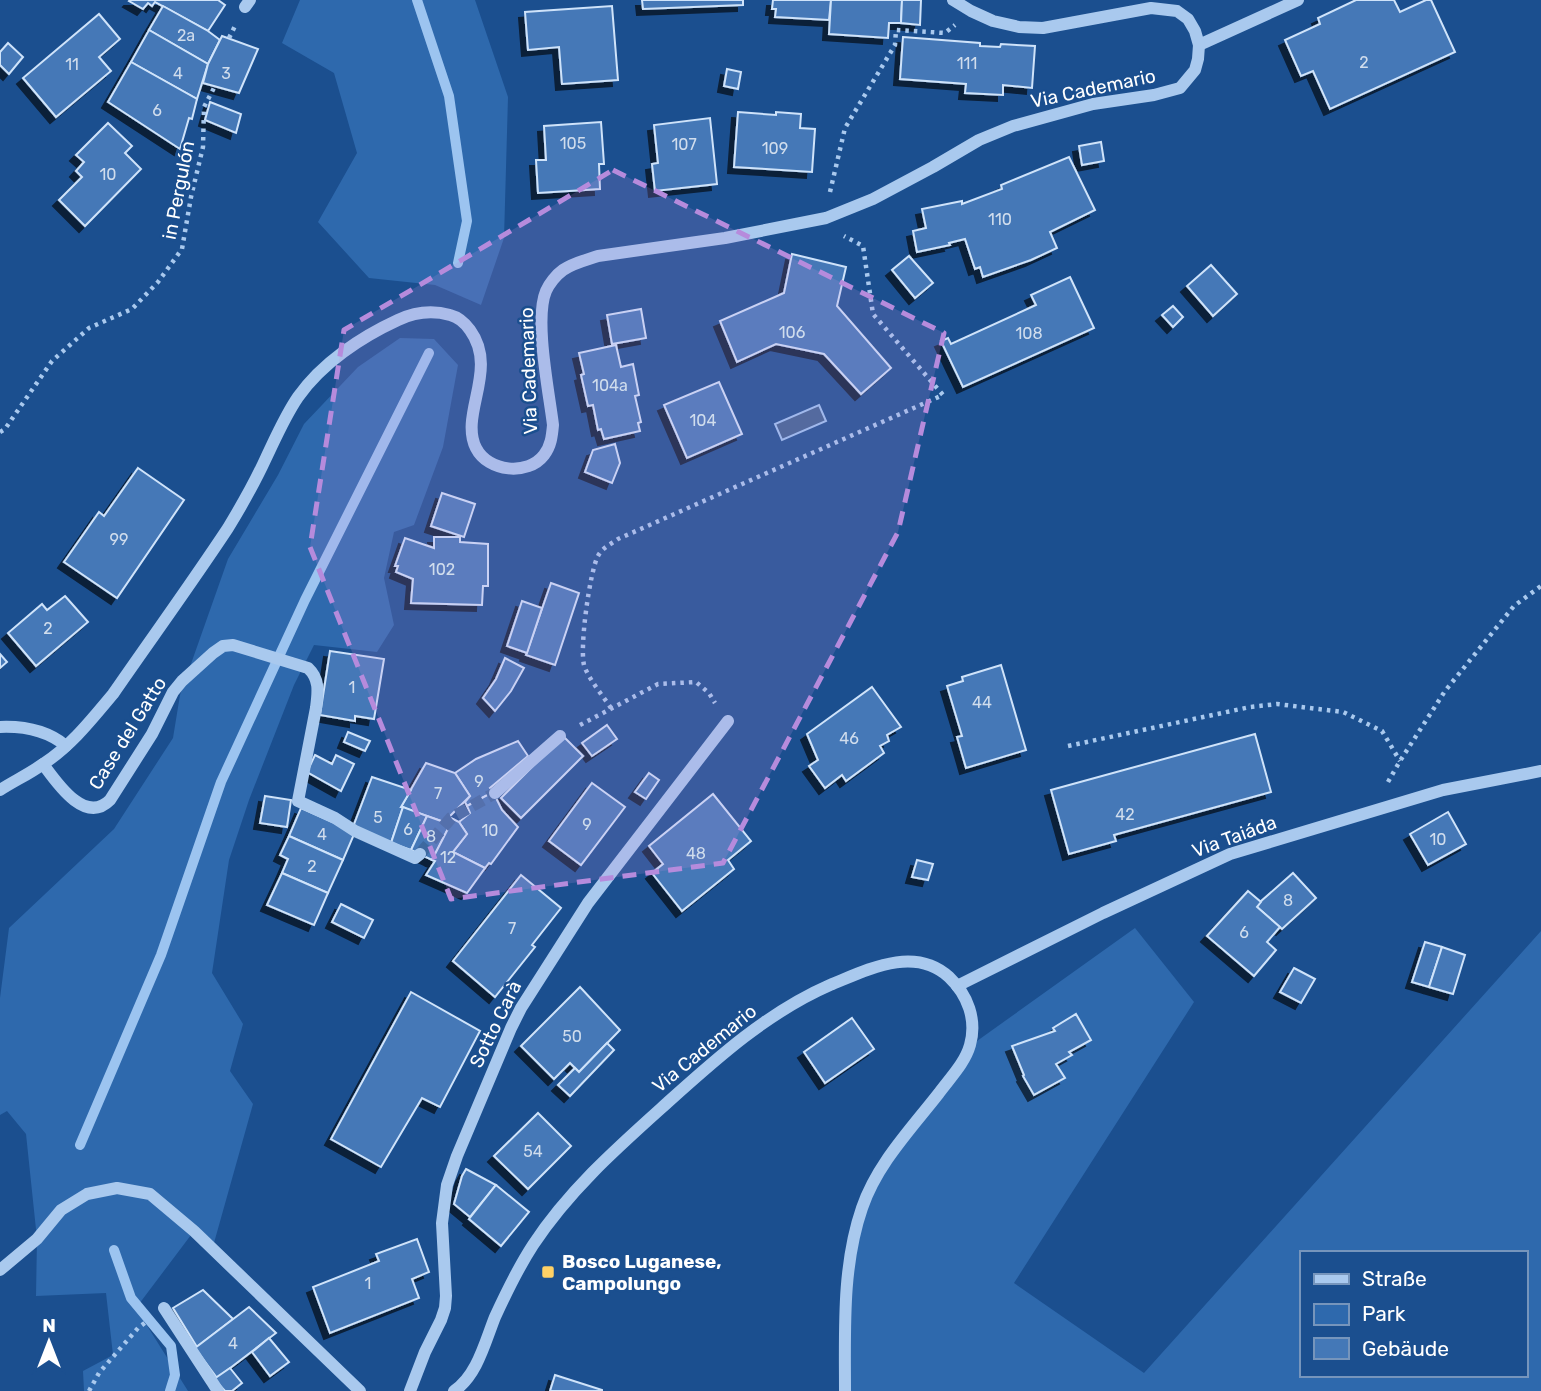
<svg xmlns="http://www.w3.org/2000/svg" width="1541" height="1391" viewBox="0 0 1541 1391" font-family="Rubik,sans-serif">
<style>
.green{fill:#2e69ad;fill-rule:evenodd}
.water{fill:#3c6290;stroke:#9cc4f0;stroke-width:2}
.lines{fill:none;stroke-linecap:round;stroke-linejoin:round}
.stream{stroke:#9cc4f0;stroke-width:10}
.building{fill:#4478b7;stroke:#cfe3fa;stroke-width:2;filter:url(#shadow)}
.minor-tunnel{stroke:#3d69a0;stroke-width:12;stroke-dasharray:12 6;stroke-linecap:butt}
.path{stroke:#a9c9ee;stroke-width:4.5;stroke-dasharray:3.5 5;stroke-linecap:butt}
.minor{stroke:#a9c9ee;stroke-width:12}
.marked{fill:#b68bdc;fill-opacity:0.2;stroke:#b68bdc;stroke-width:5;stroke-dasharray:14 9;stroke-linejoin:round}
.poi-dot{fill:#ffd166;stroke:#1b4f8f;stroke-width:2.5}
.labels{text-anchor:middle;stroke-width:5;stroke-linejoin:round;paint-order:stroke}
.number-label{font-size:16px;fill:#d0dded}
.street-label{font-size:19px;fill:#fff;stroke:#1b4f8f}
.poi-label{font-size:19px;font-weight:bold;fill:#fff;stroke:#1b4f8f;text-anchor:start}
</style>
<defs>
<filter id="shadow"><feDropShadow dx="-6" dy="6" stdDeviation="0" flood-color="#0009"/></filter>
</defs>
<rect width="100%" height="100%" fill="#1b4f8f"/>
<g class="green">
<polygon points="300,0 475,0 508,97 504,238 481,305 435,285 369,278 318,222 357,153 334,73 282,43"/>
<polygon points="400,338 434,339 458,365 443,447 414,525 394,532 384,578 394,625 377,652 314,645 294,685 249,800 229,860 212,973 243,1024 230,1071 253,1104 212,1250 194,1231 136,1308 188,1391 84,1391 83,1371 113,1355 106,1293 36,1296 37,1239 26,1134 7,1111 0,1115 0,998 9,928 114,829 173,738 180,695 228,559 278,475 304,424 358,367"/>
<path d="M1135,928L1194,1002L1014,1283L1144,1373L1541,931V1391H845V1329L863,1205L970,1046ZM1301,1253H1525V1375H1301Z"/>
</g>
<polygon class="water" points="819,405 826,421 782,440 775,424"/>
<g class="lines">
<g class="stream">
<polyline points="417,0 449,96 467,221 458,263"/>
<polyline points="80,1145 161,955 221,782 305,600 429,353"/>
<polyline points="114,1250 131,1298 171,1346 175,1375 170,1391"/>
</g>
</g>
<g class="building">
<polygon points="130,0 218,0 225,5 208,31 155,2 152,6 148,3 143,9 129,1"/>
<polygon points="642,0 743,0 743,5 643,9"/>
<polygon points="773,0 831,0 829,20 775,17 776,9 772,9"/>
<polygon points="831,0 902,0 901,23 889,23 888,38 829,34"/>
<polygon points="902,0 921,0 920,25 901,23"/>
<polygon points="1356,0 1394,0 1400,12 1426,0 1431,0 1455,52 1330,109 1313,71 1301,76 1285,40 1320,24 1318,18"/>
<polygon points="163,6 208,31 220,40 208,64 149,30"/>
<polygon points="612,6 618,80 562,84 559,47 528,50 525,12"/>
<polygon points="99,14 120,39 99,57 111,71 56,117 23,78"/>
<polygon points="149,30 208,64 197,99 131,62"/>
<polygon points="222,36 258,49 239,93 203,83 208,64"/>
<polygon points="903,37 980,43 980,46 1000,47 1001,44 1035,46 1032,88 1003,85 1003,95 965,93 966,84 900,79"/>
<polygon points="8,43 23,57 9,74 0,65 0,52"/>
<polygon points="131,62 197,99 192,119 189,118 180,149 108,102"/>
<polygon points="727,69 741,72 738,89 724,86"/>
<polygon points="210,102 241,114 236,133 205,120"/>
<polygon points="738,112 776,115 776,112 801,114 800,128 815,129 812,172 734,167"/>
<polygon points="710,118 717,184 655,191 652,164 658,163 654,125"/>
<polygon points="601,122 604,164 599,164 600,189 538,193 536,160 546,160 544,126"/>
<polygon points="108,123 132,146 125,153 141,169 85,226 59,200 82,177 76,171 84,162 76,155"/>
<polygon points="1101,142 1104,161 1082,165 1079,146"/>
<polygon points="1069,157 1095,210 1050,232 1057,248 1031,260 983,277 980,267 975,269 965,239 949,243 950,245 917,252 913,231 926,228 922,209 962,201 962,204 1002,189 1001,185"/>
<polygon points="792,254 846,267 837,306 891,368 861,394 824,354 776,344 737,362 720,321 784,293"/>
<polygon points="909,256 933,283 915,298 892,270"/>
<polygon points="1211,265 1237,294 1213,316 1187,286"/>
<polygon points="1070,277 1094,328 963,387 941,341 948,338 951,344 1036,305 1031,295"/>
<polygon points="1173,306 1183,317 1173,327 1162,315"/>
<polygon points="641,309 646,338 612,344 607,315"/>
<polygon points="616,345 621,367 633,364 639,395 635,396 641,422 638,423 640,431 604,439 601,429 598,430 593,405 588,406 581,375 584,374 579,353"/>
<polygon points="719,382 742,434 687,458 664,405"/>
<polygon points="615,444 620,463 612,483 585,472 593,450"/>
<polygon points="138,468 184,500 117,598 64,562 99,512 104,516"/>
<polygon points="442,493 475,504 464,537 431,526"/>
<polygon points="434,537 460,537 460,542 488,544 488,586 483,586 482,605 411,603 413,579 396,572 398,566 395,566 405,538 434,548"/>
<polygon points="551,583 579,593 555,665 526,655"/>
<polygon points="65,596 88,622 36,666 8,633 42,604 47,610"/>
<polygon points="522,601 542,608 527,653 507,646"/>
<polygon points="330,651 384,659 374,719 355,716 355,721 320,715"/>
<polygon points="0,654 7,662 0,668"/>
<polygon points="505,658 524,668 511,691 495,711 483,698 496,679"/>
<polygon points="1001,665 1026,750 966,768 957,737 962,736 947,686 963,681 962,677"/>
<polygon points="872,687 901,727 887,735 889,741 880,746 884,753 846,781 842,775 825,788 809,766 818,760 807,734"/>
<polygon points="607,725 617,739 592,756 582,743"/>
<polygon points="348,732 370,741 365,751 344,742"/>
<polygon points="1255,734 1271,792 1114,835 1116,841 1069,854 1051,790"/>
<polygon points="563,736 583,756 521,818 501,798"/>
<polygon points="518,741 528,756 490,788 493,792 467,806 465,802 470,796 455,773 476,759"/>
<polygon points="315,755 332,764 336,755 354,764 341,791 307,772"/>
<polygon points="426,763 455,773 470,796 444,822 401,807"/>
<polygon points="649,773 659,780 646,799 635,792"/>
<polygon points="372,777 411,790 401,807 403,807 391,843 353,827"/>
<polygon points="592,783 625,807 581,865 549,841"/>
<polygon points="493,792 502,810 518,827 491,864 489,863 485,868 453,852 467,834 459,822 470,813 467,806"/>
<polygon points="713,794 751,841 728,860 734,869 682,911 652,873 663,864 649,846"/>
<polygon points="265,796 291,800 287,827 260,823"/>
<polygon points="403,807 427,816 411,850 391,843"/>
<polygon points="301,808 355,832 343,860 289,836"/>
<polygon points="1448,812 1466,844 1428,865 1410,834"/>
<polygon points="427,816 444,822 449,817 453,819 432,860 411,850"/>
<polygon points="453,819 459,822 467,834 453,852 485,868 467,893 426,875 435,861 432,860"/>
<polygon points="289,836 343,860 328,893 282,873 288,859 280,855"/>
<polygon points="917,860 933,864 928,880 912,877"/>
<polygon points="282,873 328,893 314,925 267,905"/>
<polygon points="1293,873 1316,898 1282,929 1257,907 1260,902"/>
<polygon points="521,875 561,908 532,945 535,947 495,997 453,961"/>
<polygon points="1248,891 1261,902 1257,907 1280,927 1267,942 1276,950 1254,976 1207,936"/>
<polygon points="341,904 373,920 364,938 332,922"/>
<polygon points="1425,942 1442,947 1429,987 1412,982"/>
<polygon points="1442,947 1465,955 1453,994 1429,987"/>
<polygon points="1294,968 1315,979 1301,1003 1280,992"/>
<polygon points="580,987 620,1030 579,1072 570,1063 554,1079 521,1046"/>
<polygon points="411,992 480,1031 440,1107 422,1098 381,1167 331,1139"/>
<polygon points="1076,1014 1091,1040 1069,1052 1072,1055 1056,1064 1065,1078 1034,1095 1023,1076 1024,1075 1012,1046 1055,1031 1053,1028"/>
<polygon points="852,1018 874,1049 825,1083 804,1052"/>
<polygon points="607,1043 614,1050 570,1096 558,1085 575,1068 579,1072"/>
<polygon points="538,1113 571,1146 528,1189 494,1156"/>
<polygon points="466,1169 496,1185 470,1217 454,1204 462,1176"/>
<polygon points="496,1185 529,1212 501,1246 469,1219"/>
<polygon points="417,1239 429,1272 412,1279 419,1298 330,1333 313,1287 379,1261 376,1254"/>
<polygon points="203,1290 233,1319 197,1347 173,1308"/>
<polygon points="249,1307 276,1333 217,1378 195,1348"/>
<polygon points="269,1338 289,1362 270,1376 252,1352"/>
<polygon points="230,1368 242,1383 232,1391 225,1391 214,1379"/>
<polygon points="555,1375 602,1390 602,1391 550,1391"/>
</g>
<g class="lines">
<polyline class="minor-tunnel" points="420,854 451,818 495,793"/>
<g class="path">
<polyline points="229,38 235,26"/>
<polyline points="830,192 845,128 895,45 896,30 945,33 955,25"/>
<polyline points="0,432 5,429 52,361 89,328 132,309 158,282 182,249 191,197 203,147 204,107 215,86"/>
<path d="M611,708C603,696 591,682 585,668C578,654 590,570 598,556C602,548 611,544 618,539L943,395L873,314L863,246L844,236"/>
<polyline points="580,725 658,684 696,682 709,693 715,703"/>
<polyline points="1068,746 1250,707 1277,704 1343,712 1382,731 1400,761"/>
<polyline points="1388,782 1400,761 1445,691 1514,606 1541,586"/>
<polyline points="89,1391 99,1373 138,1328 146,1322"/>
</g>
<g class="minor">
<polyline points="245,7 250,0"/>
<polyline points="1199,45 1298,0"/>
<path d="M0,727C24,726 48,731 66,746"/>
<path d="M43,764C57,783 85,825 110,800L152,734L173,692L182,681L213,653L223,646L233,645L308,668C320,679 318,692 316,708L298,801L335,818L355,831L415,858L420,854"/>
<path d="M0,790C14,781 29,774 43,764C71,746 92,719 113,694C151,639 191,584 228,528C242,505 255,482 266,458C276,437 285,416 298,397C322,363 361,337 398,320C415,312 432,310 450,315C458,317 465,323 470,330C499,370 459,414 476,448C488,472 528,476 544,455C551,446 552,436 553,425C549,392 534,319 546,291C549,284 556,275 563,270C573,263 586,260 598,256L725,238L826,218L873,199L933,167L979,140L1013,126L1093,104L1154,95L1180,88L1195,70L1198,59L1199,45L1195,31L1188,19L1177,11L1151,8L1043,28L1019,27L993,21L971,11L953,0"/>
<polyline points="495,793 560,736"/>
<polyline points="957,986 1103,913 1230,854 1443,790 1541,771"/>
<polyline points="0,1270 37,1239 61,1210 87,1194 117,1188 150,1194 194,1231 360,1391"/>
<polyline points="164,1308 218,1391"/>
<polyline points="410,1391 425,1352 441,1320 445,1308 446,1296 442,1223 447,1185 457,1156 511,1028 521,1008 588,903 728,721"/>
<path d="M454,1391C477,1376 485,1342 495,1317C506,1293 518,1268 533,1245C569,1190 618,1147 667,1103C717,1058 768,1012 830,985C867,970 914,945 949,977C968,995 977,1020 970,1045C965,1063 950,1078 939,1093C911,1129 877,1164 862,1208C842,1266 845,1330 845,1391"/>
</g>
</g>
<path class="marked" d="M613,170L944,333L898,532L723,863L451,899L310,547L344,330Z"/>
<rect class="poi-dot" x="541" y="1265" width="14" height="14" rx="3.5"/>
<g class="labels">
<g class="number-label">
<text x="186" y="41">2a</text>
<text x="1364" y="68">2</text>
<text x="967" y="69">111</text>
<text x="72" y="70">11</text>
<text x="178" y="79">4</text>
<text x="226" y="79">3</text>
<text x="157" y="116">6</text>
<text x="573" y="149">105</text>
<text x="684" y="150">107</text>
<text x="775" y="154">109</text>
<text x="108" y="180">10</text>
<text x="1000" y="225">110</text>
<text x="792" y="338">106</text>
<text x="1029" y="339">108</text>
<text x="610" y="391">104a</text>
<text x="703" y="426">104</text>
<text x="119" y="545">99</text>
<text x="442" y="575">102</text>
<text x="48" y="634">2</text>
<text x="352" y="693">1</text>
<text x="982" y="708">44</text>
<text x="849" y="744">46</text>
<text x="479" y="787">9</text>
<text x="438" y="799">7</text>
<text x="1125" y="820">42</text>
<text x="378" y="823">5</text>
<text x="587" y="830">9</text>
<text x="408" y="835">6</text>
<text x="490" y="836">10</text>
<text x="322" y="840">4</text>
<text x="431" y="842">8</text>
<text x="1438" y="845">10</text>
<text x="696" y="859">48</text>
<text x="448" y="863">12</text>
<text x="312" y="872">2</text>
<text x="1288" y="906">8</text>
<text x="512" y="934">7</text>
<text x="1244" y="938">6</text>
<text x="572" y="1042">50</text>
<text x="533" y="1157">54</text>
<text x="368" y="1289">1</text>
<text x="233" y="1349">4</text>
</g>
<g class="street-label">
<text transform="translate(1093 88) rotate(-12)" y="7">Via Cademario</text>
<text transform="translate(178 190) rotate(-79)" y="7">in Pergulón</text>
<text transform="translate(528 371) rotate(-92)" y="7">Via Cademario</text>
<text transform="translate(127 733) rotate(-58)" y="7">Case del Gatto</text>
<text transform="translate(1234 836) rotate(-20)" y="7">Via Taiáda</text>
<text transform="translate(495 1024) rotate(-64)" y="7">Sotto Carà</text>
<text transform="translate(704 1048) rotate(-39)" y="7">Via Cademario</text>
</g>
<g class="poi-label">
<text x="562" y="1268">Bosco Luganese,<tspan x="562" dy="22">Campolungo</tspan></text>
</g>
</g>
<rect x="1300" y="1251" width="228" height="126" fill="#1b4f8f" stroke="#7695bc" stroke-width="2"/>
<rect x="1314" y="1274" width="35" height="10" fill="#a9c9ee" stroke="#7695bc" stroke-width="2"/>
<text x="1362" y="1286" font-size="21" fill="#ffffff">Straße</text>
<rect x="1314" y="1304" width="35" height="21" fill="#2e69ad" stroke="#7695bc" stroke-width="2"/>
<text x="1362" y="1321" font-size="21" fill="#ffffff">Park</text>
<rect x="1314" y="1338" width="35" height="21" fill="#4478b7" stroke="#7695bc" stroke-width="2"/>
<text x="1362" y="1356" font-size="21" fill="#ffffff">Gebäude</text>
<g transform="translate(49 1342)" stroke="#1b4f8f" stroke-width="5" paint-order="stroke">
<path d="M0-5L12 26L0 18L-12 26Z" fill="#ffffff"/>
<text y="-10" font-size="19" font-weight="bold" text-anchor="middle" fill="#ffffff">N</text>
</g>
</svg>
